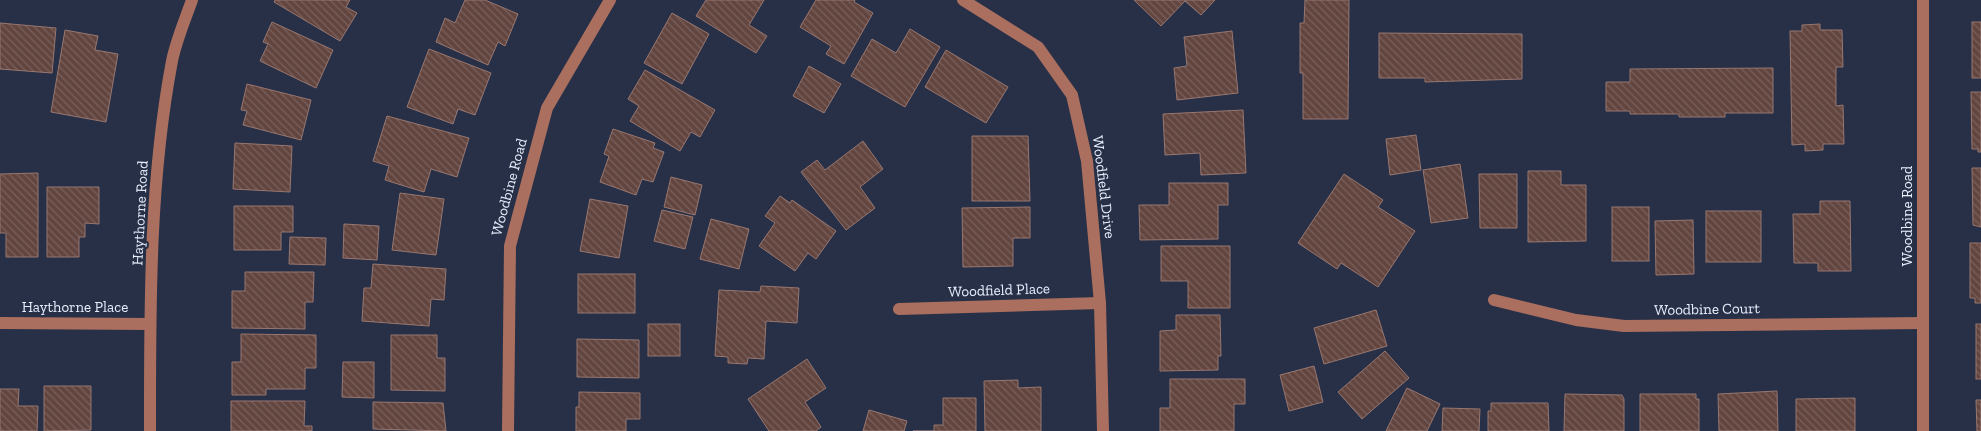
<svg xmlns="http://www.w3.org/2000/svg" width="1981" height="431" viewBox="0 0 1981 431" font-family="'Zilla Slab',serif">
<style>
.building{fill:url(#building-back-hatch);stroke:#987770}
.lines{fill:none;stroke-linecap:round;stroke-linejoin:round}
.minor{stroke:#ab6f5f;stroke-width:12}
.labels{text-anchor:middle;stroke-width:4.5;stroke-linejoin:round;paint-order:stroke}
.street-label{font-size:15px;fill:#e7eefd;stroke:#273047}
</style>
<defs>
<pattern id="building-back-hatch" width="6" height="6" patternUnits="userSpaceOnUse" patternTransform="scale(1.25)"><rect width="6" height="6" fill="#63453f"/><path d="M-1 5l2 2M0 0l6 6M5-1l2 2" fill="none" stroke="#79605c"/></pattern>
</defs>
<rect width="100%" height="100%" fill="#273047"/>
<g class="building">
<polygon points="275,0 350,0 346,7 357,13 340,41 274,2"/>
<polygon points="465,0 485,0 518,14 505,46 498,42 488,65 436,42 445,18 455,23"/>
<polygon points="706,0 764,0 749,25 767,36 756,53 696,16"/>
<polygon points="816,0 855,0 854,2 873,13 844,64 826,54 831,46 800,27"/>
<polygon points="1134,0 1215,0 1201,15 1185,1 1161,26"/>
<polygon points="1305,0 1349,0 1348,119 1303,119 1303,73 1300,73 1300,23 1304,23"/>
<polygon points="672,13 709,34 682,84 644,63"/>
<polygon points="272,22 333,50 316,88 260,61 268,44 263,42"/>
<rect x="1972" y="22" width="9" height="56"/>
<polygon points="0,23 56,28 52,73 0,69"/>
<polygon points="1820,24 1820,30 1842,30 1843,67 1836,67 1836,106 1843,105 1844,144 1823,144 1823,150 1805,151 1805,144 1792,145 1790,31 1802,31 1802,25"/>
<polygon points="910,29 940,47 905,107 851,76 872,39 896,53"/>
<polygon points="65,30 98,36 95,50 118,54 106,122 51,112"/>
<polygon points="1232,31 1238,93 1177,100 1174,68 1187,66 1184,37"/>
<polygon points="1379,33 1522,34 1522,79 1425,82 1425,78 1379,78"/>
<polygon points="429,49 491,73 475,115 458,109 453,124 407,107"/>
<polygon points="946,50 1008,87 986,123 925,87"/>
<polygon points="809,66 841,84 824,113 793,96"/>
<polygon points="1773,68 1773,113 1725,113 1725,117 1679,117 1679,114 1630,114 1630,111 1606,111 1606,82 1630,82 1630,69"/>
<polygon points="645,70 715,110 700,137 691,132 680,151 630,121 639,106 628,99"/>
<polygon points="247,84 311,100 301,140 243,125 247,111 241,110"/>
<polygon points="1971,92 1981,92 1981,152 1978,152 1978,149 1972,149"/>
<polygon points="1243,110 1246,173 1201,175 1200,153 1165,155 1163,114"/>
<polygon points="387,116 469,138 457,177 431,169 424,192 385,180 389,166 373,161"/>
<polygon points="613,129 655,143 653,148 664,152 653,182 642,179 636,195 600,182 609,156 604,154"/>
<polygon points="1416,135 1421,170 1390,175 1386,139"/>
<polygon points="972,136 1028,136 1030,201 972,201"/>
<polygon points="863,141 883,169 860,187 875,208 846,230 801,172 817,160 825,170"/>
<polygon points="235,143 292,146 290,192 233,189"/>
<polygon points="1460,164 1468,218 1431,223 1423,170"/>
<polygon points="1972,168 1981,168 1981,227 1973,225"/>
<polygon points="1528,171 1561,171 1561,185 1586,185 1586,241 1528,242"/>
<polygon points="38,173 38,257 6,257 6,233 0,233 0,174"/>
<polygon points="1344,174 1383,200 1378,207 1415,231 1378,287 1341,263 1337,269 1298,243"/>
<polygon points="1479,174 1517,174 1517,228 1480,228"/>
<polygon points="671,177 702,185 695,215 664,207"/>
<polygon points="1169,183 1228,183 1228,205 1218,205 1218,239 1140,240 1139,205 1169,205"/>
<polygon points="47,187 99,187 99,224 85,223 85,237 79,237 79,257 47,257"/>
<polygon points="400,193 444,199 436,255 392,250"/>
<polygon points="780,196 790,203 792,200 836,231 816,259 808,253 795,271 759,246 775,223 765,216"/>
<polygon points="590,199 628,206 619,258 580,251"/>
<polygon points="1820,201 1850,201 1851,271 1818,271 1818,263 1794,263 1793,214 1820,214"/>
<polygon points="234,206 293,206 293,232 281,232 281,250 234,250"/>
<polygon points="1030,207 1030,238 1013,238 1013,266 963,267 962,208"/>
<rect x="1612" y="207" width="37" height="54"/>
<polygon points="662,210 693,217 685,249 654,241"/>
<rect x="1706" y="211" width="55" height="51"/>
<polygon points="711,219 749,229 739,269 700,259"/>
<polygon points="1693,220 1694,274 1656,275 1655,221"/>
<polygon points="344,224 379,226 377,260 343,258"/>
<polygon points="290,237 326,238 325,265 289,264"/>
<polygon points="1970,243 1981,243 1981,303 1975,303 1975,298 1970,298"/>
<polygon points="1161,246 1230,246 1230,308 1188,308 1188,281 1161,281"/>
<polygon points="373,264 446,269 444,300 431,299 429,326 362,321 364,288 371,288"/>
<polygon points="245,272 314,272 313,302 305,302 305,329 232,328 232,291 245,291"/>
<rect x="578" y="274" width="57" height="39"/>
<polygon points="761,286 799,288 797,323 766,321 764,359 748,358 747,364 728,363 728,357 715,356 719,290 760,292"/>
<polygon points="1376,310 1387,346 1324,364 1314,328"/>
<polygon points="1176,315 1220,315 1221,356 1218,356 1218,370 1160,371 1160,331 1176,330"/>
<rect x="648" y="324" width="32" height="32"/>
<rect x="1976" y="324" width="5" height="55"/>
<polygon points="241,334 316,335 316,368 305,368 305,389 266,389 266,395 232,395 232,362 241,362"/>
<polygon points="391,335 437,335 437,358 445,358 445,391 391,390"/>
<polygon points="577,339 639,340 639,378 577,377"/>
<polygon points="1385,351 1409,378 1362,419 1338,392"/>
<polygon points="807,359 826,388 805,402 821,427 816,431 769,431 748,399"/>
<polygon points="343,362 374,362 374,398 342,397"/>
<polygon points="1314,366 1323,402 1289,411 1280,375"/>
<polygon points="1170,379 1245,379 1245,404 1234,404 1234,431 1160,431 1160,408 1170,408"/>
<polygon points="1018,380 1018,388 1041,387 1041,431 985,431 984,381"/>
<polygon points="44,386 91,386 91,430 44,431"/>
<polygon points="1407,388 1440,404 1427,431 1386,431"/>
<polygon points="0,389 19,389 18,406 38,406 37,431 0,431"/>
<polygon points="1777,391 1778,431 1719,431 1718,394"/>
<polygon points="579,392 640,393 640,419 626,419 626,431 576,431 576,407 579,407"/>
<polygon points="1565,394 1622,395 1624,399 1624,431 1564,431"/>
<polygon points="1640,394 1696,394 1696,399 1699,399 1699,431 1640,431"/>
<polygon points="943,398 976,398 976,431 913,431 934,431 934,425 943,425"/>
<polygon points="1855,398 1855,431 1796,431 1796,399"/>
<polygon points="1976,400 1981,400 1981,431 1977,431"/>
<polygon points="231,401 305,401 304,426 312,426 312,431 231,431"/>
<polygon points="373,402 443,403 446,431 373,429"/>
<polygon points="1491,403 1548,403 1549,431 1488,431 1488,411 1491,411"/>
<polygon points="1443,408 1480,409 1479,431 1442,431"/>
<polygon points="869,410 907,421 904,431 863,431"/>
</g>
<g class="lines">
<g class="minor">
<polyline points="963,0 1038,47 1072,95 1087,161 1100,303 1103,431"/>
<polyline points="1923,0 1923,431"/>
<polyline points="1494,300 1576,320 1624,326 1923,323"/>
<polyline points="899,309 1100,303"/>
<polyline points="0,323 150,324"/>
<path d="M150,431C150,308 149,182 172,61C176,41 185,20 192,0"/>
<polyline points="508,431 510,246 547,108 610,0"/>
</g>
</g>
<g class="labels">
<g class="street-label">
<text transform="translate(509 187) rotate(-75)" y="5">Woodbine Road</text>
<text transform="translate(1104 187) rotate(83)" y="5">Woodfield Drive</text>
<text transform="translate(140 213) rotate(-87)" y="5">Haythorne Road</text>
<text transform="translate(1907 216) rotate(-90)" y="5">Woodbine Road</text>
<text transform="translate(999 290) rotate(-2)" y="5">Woodfield Place</text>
<text x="75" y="312">Haythorne Place</text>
<text transform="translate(1707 309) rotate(-1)" y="5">Woodbine Court</text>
</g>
</g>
</svg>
